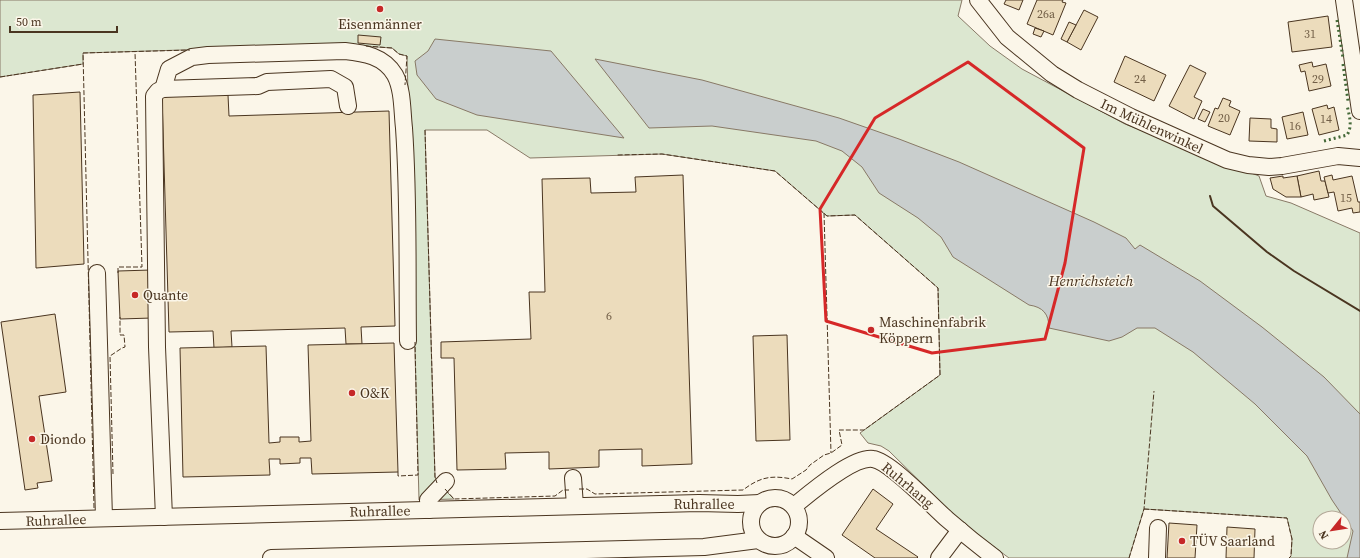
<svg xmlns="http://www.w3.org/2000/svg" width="1360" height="558" viewBox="0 0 1360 558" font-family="'Source Serif 4',serif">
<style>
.green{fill:#dce7d0;stroke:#887966;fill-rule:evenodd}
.water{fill:#c9cecd;stroke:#887966}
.building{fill:#ecdcbc;stroke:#4a3520}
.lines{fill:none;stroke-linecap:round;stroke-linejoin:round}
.minor-casing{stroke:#4a3520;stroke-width:18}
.minor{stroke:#fbf6e9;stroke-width:16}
.hedge{stroke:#436837;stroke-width:3;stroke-dasharray:2 3;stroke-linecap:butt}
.fence{stroke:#4a3520;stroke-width:1;stroke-dasharray:5 2;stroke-linecap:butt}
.wall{stroke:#4a3520;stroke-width:2}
.marked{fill:none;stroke:#d62828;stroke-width:3;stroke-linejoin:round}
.poi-dot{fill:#c62828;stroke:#fbf6e9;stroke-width:1.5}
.labels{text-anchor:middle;stroke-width:3;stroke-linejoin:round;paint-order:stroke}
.number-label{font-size:12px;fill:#725f47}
.poi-label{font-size:14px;fill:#4a3520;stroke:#fbf6e9;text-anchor:start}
.street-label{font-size:14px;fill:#4a3520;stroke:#fbf6e9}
.water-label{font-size:15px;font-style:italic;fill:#4a3520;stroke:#fbf6e9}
</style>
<rect width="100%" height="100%" fill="#fbf6e9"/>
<path class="green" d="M0,0H962L958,16L990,46L1022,69L1125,124L1259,176L1266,196L1291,203L1360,233V558H1289L1291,556L1292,539L1287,518L1144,509L1129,558H1009L982,538L953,514L889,451L881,446L868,443L860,433L940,375L938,288L855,215L827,216L775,171L662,154L530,158L487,130H425L435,477L437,482L454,499L419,500L407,56L399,54L392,48L347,45L83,53V64L0,77ZM1320,518H1344V542H1320Z"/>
<g class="water">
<polygon points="435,39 551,51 624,138 477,115 436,99 417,75 415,61 428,51"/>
<path d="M595,59L702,80L839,118L899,139L959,162L1094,222L1126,238L1135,249L1140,245L1200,281L1262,327L1324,377L1360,414V558H1347L1353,531L1332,500L1307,456L1255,404L1193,352L1155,328H1137L1122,337L1109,341L1049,328C1049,314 1043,307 1029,305L953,257L941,237L918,218L879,193L862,167L842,151L816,141L712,126L649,128Z"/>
</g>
<g class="building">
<polygon points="1006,0 1023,0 1019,10 1004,4"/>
<polygon points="1037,0 1063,0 1062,2 1066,3 1053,35 1027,24"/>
<polygon points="1084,10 1098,17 1081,50 1067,42"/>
<polygon points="1328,16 1332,47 1292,52 1288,22"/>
<polygon points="1069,22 1076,25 1067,42 1061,39"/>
<polygon points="1035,28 1044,31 1041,37 1033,34"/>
<polygon points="358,35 381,37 380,45 358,43"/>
<polygon points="1125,56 1166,75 1154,101 1114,82"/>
<polygon points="1312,62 1313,67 1326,64 1331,86 1309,91 1305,71 1301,72 1299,65"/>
<polygon points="1190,65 1206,73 1194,97 1202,101 1194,119 1169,106"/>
<polygon points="80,92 84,264 36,268 33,95"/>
<polygon points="228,95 229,116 389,111 395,326 361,327 362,344 346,344 345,328 231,331 232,347 214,348 213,331 169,332 162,96"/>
<polygon points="1223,98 1231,101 1229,106 1240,111 1230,135 1208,126 1215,108 1218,109"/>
<polygon points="1327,105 1328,109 1334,107 1339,130 1319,135 1312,109"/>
<polygon points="1203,109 1210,112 1205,122 1198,119"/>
<polygon points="1303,112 1308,135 1287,139 1282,117"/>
<polygon points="1250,118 1271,119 1271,128 1277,129 1277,142 1249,141"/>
<polygon points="1319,171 1321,181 1325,181 1329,197 1314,200 1313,194 1301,197 1297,176"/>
<polygon points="683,175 692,464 642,466 642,449 599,450 599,467 549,469 549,452 505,453 506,469 457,470 454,358 441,358 441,342 531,339 529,292 545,292 542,179 590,178 591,193 636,192 635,177"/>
<polygon points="1332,175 1333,180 1352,176 1358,202 1360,202 1360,212 1353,213 1352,208 1338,211 1334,192 1328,193 1324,177"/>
<polygon points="1283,176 1283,178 1297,176 1301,197 1286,197 1273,189 1270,178"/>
<polygon points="151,270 152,318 120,319 118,271"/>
<polygon points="55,314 66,392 39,396 52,481 37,483 38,488 25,490 1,322"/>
<polygon points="787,335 790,440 756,441 753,336"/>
<polygon points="394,343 398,472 312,474 311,458 300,458 300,463 280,464 280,459 269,459 270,475 183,477 180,348 266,346 269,443 280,442 280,437 299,437 299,442 311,441 308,345"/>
<polygon points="873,489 893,504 876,529 918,557 917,558 875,558 842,535"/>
<polygon points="1169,523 1197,525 1195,558 1167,558"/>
<polygon points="1227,527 1255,529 1254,558 1226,558"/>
</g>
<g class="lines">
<g class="minor-casing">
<g id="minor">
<polyline points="978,0 1007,37 1052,74 1078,90 1131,117 1227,160 1248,165 1269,167 1282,166 1338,156 1360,158"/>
<polyline points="1344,0 1360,111"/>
<path d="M163,89L169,69L192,57L208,55L345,51C364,53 384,56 395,75C403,90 402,111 404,128C409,199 407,270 408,341"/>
<polyline points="97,273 104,518"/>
<polyline points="573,478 575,506"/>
<circle cx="775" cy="522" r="24"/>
<path d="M794,506C809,494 853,456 873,459C890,461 933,507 948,520C963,533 979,546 995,558"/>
<polyline points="429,510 428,500 446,481"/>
<polyline points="164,517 157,347 154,96 158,91 163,89 258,86 267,82 331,79 345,87 348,106"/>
<polyline points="0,521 699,503 738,504 760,503"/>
<polyline points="794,536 826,558"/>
<polyline points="271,558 704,547 758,540"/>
<polyline points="939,558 960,530"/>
<polyline points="1157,558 1158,528"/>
</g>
</g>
<use href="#minor" class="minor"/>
<g class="hedge">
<polyline points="1337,20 1343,58"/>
<polyline points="1343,64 1348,101"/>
<path d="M1324,141L1347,135C1353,126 1349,115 1347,105"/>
</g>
<g class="fence">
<polyline points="366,46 392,48 399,54 407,56 405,85"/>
<polyline points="0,77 83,64"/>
<polyline points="425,130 435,477 437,483"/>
<polyline points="824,213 831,453"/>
<polyline points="118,273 118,267 142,267 135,52"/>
<polyline points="398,472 398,476 418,475 415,342"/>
<polyline points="113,474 110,356 122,348 125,347 124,335 120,335 120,317"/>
<polyline points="445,489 454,499 555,496 563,490 569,490"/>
<path d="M579,489H587L595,494L743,490C760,477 771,475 792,479L806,470L810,465L824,455L831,453L842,445L839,430H864L940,375L938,288L855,215L827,216L775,171L662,154L617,155"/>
<polyline points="94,508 83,53 190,50"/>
<polyline points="1144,509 1287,518 1292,539 1291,556 1289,558"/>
<polyline points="1129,558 1144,509 1154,391"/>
</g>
<polyline class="wall" points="1210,196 1213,206 1267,252 1294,271 1360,311"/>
</g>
<path class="marked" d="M968,62L1084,148L1065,263L1045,339L932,353L826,321L820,209L875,118Z"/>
<g class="poi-dot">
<circle cx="380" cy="9" r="4"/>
<circle cx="135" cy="295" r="4"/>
<circle cx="871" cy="330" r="4"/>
<circle cx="352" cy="393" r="4"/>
<circle cx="32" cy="439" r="4"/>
<circle cx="1182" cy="541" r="4"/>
</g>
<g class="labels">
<g class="number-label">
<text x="1046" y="18">26a</text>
<text x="1310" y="38">31</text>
<text x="1140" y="83">24</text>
<text x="1318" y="83">29</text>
<text x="1224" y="122">20</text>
<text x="1326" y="123">14</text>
<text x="1295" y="130">16</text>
<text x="1346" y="202">15</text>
<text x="609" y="320">6</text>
</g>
<g class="poi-label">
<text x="380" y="29" text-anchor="middle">Eisenmänner</text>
<text x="143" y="300">Quante</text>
<text x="879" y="327">Maschinenfabrik<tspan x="879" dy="16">Köppern</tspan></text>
<text x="360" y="398">O&amp;K</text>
<text x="40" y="444">Diondo</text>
<text x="1190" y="546">TÜV Saarland</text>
</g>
<g class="street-label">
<text transform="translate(1152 126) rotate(25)" y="5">Im Mühlenwinkel</text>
<text transform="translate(908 485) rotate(40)" y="5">Ruhrhang</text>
<text x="704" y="509">Ruhrallee</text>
<text transform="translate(380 511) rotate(-1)" y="5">Ruhrallee</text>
<text transform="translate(56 520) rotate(-2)" y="5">Ruhrallee</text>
</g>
<g class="water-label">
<text x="1091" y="286">Henrichsteich</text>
</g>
</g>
<g transform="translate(1332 530) rotate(240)"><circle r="19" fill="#fbf6e9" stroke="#b4a999"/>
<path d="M0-3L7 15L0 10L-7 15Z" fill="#c62828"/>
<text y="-6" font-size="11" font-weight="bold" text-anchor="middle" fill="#4a3520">N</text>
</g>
<path d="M10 26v6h107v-6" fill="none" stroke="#4a3520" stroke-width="2"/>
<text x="16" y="26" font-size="12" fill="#4a3520" stroke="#fbf6e9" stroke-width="3" paint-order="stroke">50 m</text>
</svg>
